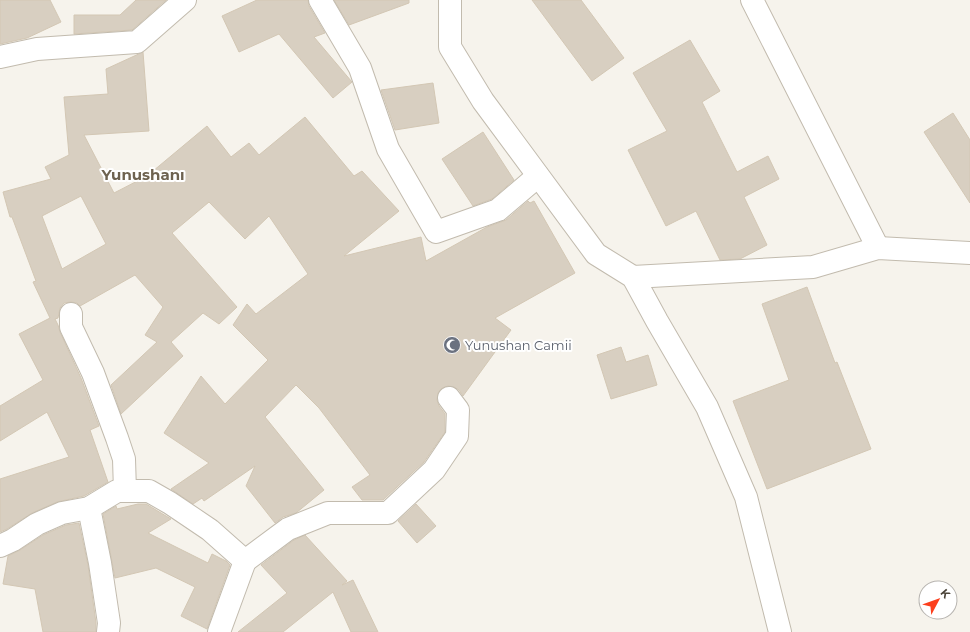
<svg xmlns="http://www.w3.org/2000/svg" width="970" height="632" viewBox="0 0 970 632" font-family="Montserrat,sans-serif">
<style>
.building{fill:#d8cfc1;stroke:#d3c7b4;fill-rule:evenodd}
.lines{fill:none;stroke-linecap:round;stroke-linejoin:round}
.minor-casing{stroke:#c2bbae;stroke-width:24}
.minor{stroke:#fff;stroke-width:22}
.labels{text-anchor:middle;stroke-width:4;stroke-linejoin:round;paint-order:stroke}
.worship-label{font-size:13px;fill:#5b616d;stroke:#fff;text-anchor:start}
.quarter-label{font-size:15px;font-weight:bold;fill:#6e6250;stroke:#fff}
</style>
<rect width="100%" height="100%" fill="#f6f3ec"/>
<g class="building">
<polygon points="0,0 50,0 61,22 27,38 0,44"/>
<polygon points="136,0 166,0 132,30 74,34 74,15 120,15"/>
<polygon points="257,0 308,0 309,6 325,33 314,37 352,82 333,98 279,34 239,52 222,16"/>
<polygon points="334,0 409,0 409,3 349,25"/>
<polygon points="532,0 581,0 624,58 592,81"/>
<polygon points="690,40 720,91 702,102 737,172 768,156 779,179 744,197 767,245 740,259 720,260 696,211 666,226 628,150 667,131 633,73"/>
<path d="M143,52L149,131L84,135L114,193L147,176L207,126L231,157L249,143L259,155L305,117L354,176L362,171L399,211L344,256L421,237L426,261L487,227L506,220L528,201L530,203L534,201L575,273L495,318L511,330L463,396L459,390L454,387L448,386L442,388L438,393L437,400L439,406L445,414V432L424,462L383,500H362L352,487L370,475L319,408L296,385L265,417L324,490L296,513L283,517L275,523L246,486L255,466L204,501L202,498L193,504L171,489L209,463L164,433L201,376L225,404L268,360L233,325L247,304L256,314L308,274L269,216L245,239L209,202L172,233L237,307L219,324L203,313L171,342L183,356L121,414L111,385L157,342L145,335L163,307L135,275L80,306L77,303L71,302L64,303L60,308L58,318L55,319L58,325L60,332L81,378L99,426L90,430L108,482L84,496L57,502L32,513L7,529L0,532V479L69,457L47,412L0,441V406L43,380L19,334L50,318L33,282L36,281L12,217H10L3,192L51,179L45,167L69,155L64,97L108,94L106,69ZM81,196L106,244L62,269L42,216Z"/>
<polygon points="433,83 439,123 395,130 381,90"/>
<polygon points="953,113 970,140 970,203 924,132"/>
<polygon points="483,132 514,180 492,199 473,206 442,159"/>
<polygon points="807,287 835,363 837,362 871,449 767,489 733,401 789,380 762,304"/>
<polygon points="621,347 626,362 648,355 657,385 611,399 597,355"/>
<polygon points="138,504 146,504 171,519 148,533 208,563 212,554 226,561 230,565 207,629 181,616 195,587 156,568 115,578 103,514 116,506 117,509"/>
<polygon points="416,504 436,526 417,543 398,521"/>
<polygon points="79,523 88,565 96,623 96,632 43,632 35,589 3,584 8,556 20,550 43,535 66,525"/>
<polygon points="305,535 347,581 342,585 353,580 378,632 351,632 333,592 283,632 238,632 287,593 261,565 294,540"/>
</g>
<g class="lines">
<g class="minor-casing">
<g id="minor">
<polyline points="320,0 360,68 388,149 436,232 498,210 538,176"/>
<polyline points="450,0 450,47 483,101 596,254 633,277 657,321 707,407 746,497 780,632"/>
<polyline points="752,0 878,248"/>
<polyline points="0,57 37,49 137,42 185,0"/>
<polyline points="633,277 813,267 878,248 970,253"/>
<polyline points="71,314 71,327 93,373 117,438 124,459 125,491"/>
<polyline points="89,508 100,563 109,623 108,632"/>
<polyline points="0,546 13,540 37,524 62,513 89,508 117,491 149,491 170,503 210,530 245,561 288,529 328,513 388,513 434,470 457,436 458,410 449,398"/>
<polyline points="219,632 245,561"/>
</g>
</g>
<use href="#minor" class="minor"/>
</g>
<defs>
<g id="mosque-disc" transform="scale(0.9)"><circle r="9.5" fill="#6b7280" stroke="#fff"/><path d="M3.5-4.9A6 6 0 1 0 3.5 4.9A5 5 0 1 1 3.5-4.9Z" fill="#fff"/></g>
</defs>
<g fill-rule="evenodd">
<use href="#mosque-disc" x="452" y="345"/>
</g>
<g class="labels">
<g class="worship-label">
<text x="465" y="350">Yunushan Camii</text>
</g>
<g class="quarter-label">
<text x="143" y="180">Yunushanı</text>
</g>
</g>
<g transform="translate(938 600) rotate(49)"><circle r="19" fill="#ffffff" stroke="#b7b4b0"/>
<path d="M0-3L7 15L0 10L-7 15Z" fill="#fc3f1d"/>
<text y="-6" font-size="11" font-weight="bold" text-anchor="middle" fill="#4b4439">K</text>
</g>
</svg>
